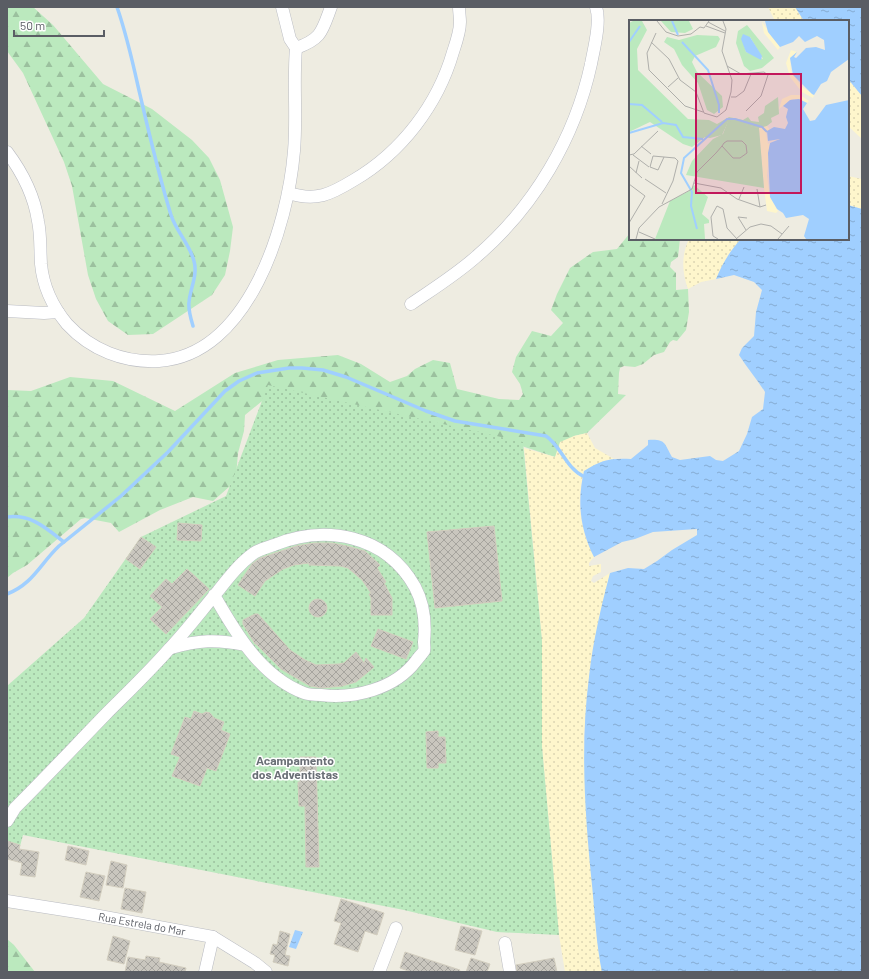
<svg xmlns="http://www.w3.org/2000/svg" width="869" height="979" viewBox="0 0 869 979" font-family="Barlow,sans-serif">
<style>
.forest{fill:url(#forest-firs)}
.sand{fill:url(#sand-dots)}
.park{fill:url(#park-dots)}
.water{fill:url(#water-ripples)}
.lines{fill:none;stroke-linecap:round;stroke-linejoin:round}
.stream{stroke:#a0cfff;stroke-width:3.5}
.building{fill:url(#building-cross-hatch);stroke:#d3cebf}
.minor-casing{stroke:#b9bbc2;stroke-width:13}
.minor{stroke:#fff;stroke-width:12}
.labels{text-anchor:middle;stroke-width:3;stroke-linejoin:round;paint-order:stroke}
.street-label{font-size:11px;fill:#5a5d64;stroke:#fff}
.neighbourhood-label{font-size:12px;font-weight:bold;fill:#6a6f76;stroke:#fff}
.inset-river{fill:none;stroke:#a0cfff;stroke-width:2}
.inset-road{fill:none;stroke:#afafab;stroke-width:1}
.view{fill:#c2185b;fill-opacity:0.15;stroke:#c2185b;stroke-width:2}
.inset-edge{fill:none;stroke:#5a5d64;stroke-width:2}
</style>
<defs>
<pattern id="forest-firs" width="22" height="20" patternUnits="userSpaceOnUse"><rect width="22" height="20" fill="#bbe9be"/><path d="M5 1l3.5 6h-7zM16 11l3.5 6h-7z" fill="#9bc09e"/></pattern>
<pattern id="sand-dots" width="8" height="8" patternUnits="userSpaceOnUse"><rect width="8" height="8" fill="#fef6cc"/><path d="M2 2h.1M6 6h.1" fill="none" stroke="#dcd5b2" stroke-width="1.8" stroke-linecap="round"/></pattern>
<pattern id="park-dots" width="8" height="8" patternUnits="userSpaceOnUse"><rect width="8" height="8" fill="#bbe9be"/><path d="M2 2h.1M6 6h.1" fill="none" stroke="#9bc09e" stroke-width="1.8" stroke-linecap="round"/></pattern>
<pattern id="water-ripples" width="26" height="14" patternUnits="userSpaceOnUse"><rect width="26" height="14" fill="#a0cfff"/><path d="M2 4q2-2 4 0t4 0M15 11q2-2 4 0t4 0" fill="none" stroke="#85abd2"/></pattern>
<pattern id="building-cross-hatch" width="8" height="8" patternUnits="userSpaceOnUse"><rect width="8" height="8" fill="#c9c6be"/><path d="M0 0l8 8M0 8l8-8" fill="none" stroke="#a6a49e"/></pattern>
</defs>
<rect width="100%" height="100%" fill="#eeece1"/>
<g class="forest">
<polygon points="7,7 33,7 53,25 103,84 152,109 192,140 209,158 220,180 233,227 230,251 225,275 212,295 153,334 128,335 108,321 96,299 88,275 72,186 64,162 23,73 7,51"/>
<polygon points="630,233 630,239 680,239 678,257 671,262 670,267 676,273 676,290 688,289 689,312 686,330 677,341 673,340 670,342 664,352 654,355 643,364 635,367 624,366 620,368 619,373 618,394 626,395 587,433 574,436 555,457 497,438 267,397 245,415 244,431 238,453 236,476 229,487 213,501 193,497 160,510 119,532 111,523 85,518 81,519 27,565 13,573 7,578 7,390 31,391 70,377 113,381 175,411 235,373 278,360 338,355 361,364 390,382 407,376 415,369 433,360 450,363 457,389 499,399 519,400 523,394 520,384 512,372 516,357 532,331 551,336 563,323 551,310 557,294 570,268 593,252 617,249"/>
<polygon points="7,939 14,945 35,972 7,972"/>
</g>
<g class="sand">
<polygon points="768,7 795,7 804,21 775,21"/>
<polygon points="848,79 862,96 862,139 848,126"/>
<polygon points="848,176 862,179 862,209 848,205"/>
<path d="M689,239H741L728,255L716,279L701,282L688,289C682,272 681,256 689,239Z"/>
<path d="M587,433L595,448L614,459L606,460L584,471C576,501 580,529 594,557L589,563V566L601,564V572L593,576L591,581L594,583L610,573L604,598L593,648L589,677L584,737L597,939L602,972H565L559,935L542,747V641L524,448L555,457L560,442L574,436Z"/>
</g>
<polygon class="park" points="268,385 523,442 542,641 542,747 559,935 497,932 404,910 23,835 16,861 7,859 7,686 84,618 141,537 226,496"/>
<g class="water">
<polygon points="795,7 862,7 862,96 848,79 848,21 804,21"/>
<path d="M848,205L862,209V972H602C596,943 595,914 592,885C585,816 580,746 589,677C593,641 601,607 610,573L628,568L644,569L657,561L672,550L697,535V529L653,532L635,539L622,542L594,557C580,529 577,502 584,471C602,460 609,458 631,459L648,445V440C666,439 664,443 672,457L680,460L710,456L716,460L723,461L739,451L747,434L752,417L763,409L765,392C757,379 747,368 739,355L742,348L754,336L756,312L762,290L754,282L734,275L716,279C722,264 730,251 741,239H848Z"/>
<polygon points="295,930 303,932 296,949 289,947"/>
</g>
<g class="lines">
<g class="stream">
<path d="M117,7C126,33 132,59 138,86C148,129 158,173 171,215C176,231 190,245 194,261C198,275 190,289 189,302C188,310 191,319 193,326"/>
<path d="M7,517C31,514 46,528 64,542"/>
<path d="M7,594C33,584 40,564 59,546L121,496L168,452L225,391L239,381L257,373L289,368H302L323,370L346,377L426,411L455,421L546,436C561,446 566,468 583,476"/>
</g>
</g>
<g class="building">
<polygon points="178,523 202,525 201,541 177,540"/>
<polygon points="494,526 502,601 435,608 427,532"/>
<polygon points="141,537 156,547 140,569 126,559"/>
<polygon points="314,543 332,543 347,546 365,551 380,565 377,568 386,582 384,583 392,598 392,615 371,615 371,598 369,594 371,593 362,580 348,568 340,566 309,565 309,563 294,565 283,569 265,581 255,596 238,585 252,564 260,558 296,546"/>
<polygon points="187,569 209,589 166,634 150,619 162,607 150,596 166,579 172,584"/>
<circle cx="318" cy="608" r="9"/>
<polygon points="255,614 258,614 290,650 305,660 316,665 339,664 344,663 356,652 364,663 366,658 374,667 356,682 342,686 322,688 310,686 281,669 256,644 255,644 243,624 243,620"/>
<polygon points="378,629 413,642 406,659 371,646"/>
<polygon points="194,711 202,714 206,712 210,713 214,718 224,722 221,730 230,734 216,771 207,768 200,786 172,776 180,757 171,754 185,717 191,719"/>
<polygon points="438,731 438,737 445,737 446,763 438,763 438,768 427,768 426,732"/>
<polygon points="300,757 316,757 319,867 306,867 305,806 299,806 298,782 300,782"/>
<polygon points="7,841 20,845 19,849 39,852 35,877 20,875 22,863 7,859"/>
<polygon points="68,846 89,851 86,865 65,860"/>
<polygon points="111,861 127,865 123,888 106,885"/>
<polygon points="86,872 105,876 99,901 80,897"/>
<polygon points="125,888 146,892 142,913 121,909"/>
<polygon points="341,899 384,913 377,935 365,931 358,952 334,944 341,923 334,921"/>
<polygon points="461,926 482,931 475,955 455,950"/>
<polygon points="280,931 290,934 285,955 290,956 288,966 273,962 275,955 270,954 273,944 277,945"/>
<polygon points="113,936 130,941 124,964 107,960"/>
<polygon points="405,952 460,970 459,972 411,972 400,968"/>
<polygon points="146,956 160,958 159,962 186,968 185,972 125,972 128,957 145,960"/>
<polygon points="471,958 490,964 487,972 466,972"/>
<polygon points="554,958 557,972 517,972 516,965"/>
</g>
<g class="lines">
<g class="minor-casing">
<g id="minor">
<path d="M296,48C322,39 322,31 331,7"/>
<path d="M7,152C22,172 34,195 38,221C41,235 40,249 41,264C43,286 53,307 67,324C91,350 124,363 159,361C249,355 288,225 294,151C297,117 293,82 296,48L290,39L282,7"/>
<path d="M289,193C316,202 331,194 354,180C402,152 438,104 453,52C456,43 460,32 460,22C460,17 459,12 459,7"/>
<path d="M411,304C433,289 457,274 477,256C534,207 575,138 591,64C594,48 601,22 596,7"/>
<polyline points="7,311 44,313 58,312"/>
<path d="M171,648C198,640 217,639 245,645"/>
<path d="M7,821L15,808C46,777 76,745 106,714C128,692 150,671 170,648C187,630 202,610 218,591C229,577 240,563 254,553C260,549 268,547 274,545C326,524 386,535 415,587C424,604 426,623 424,642C424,645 425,648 424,651C422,654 418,658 416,661C395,689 354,699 321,695C315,695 309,695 304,693C261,677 235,632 214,595"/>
<polyline points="7,901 83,913 213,937 255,963 266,972"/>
<polyline points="505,943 510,972"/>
<polyline points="205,972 213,937"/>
<polyline points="379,972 396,928"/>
</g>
</g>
<use href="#minor" class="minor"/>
</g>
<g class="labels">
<g class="street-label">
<text transform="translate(142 924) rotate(10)" y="4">Rua Estrela do Mar</text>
</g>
<g class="neighbourhood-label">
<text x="295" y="765">Acampamento<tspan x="295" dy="14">dos Adventistas</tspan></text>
</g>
</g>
<g transform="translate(629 20)">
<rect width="220" height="220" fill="#eeece1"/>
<path d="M4,1H13L18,10L8,29L9,50L59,99L80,100L88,104L100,97L114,100L119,97L122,101L130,102L129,97L135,93L136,86L149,77L150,94L142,98L143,102L134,109L99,102L93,115L81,118L76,117L63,127L54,124L21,102L0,112V3ZM32,1H60L64,9L56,13L42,12ZM118,5L145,38L133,48L121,51L115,46L107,23L109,11ZM113,17H121L134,39L117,32ZM68,15L89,16L91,19L87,27L66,36L63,42L68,52L93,76L94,87L85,94L78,90L69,63L53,45L45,29L35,22L38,17L50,20ZM65,165L79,177L73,194L80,200V203L75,204L76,219H26L41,181L60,171Z" fill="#bbe9be" fill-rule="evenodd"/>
<path d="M133,2L151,27L149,30L135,13ZM162,30L168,32L161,38L162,51L172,66L185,75L184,78L173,72L161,57L157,43ZM171,75L180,81L178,83L170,79H163L150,89L153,79L162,75ZM138,106L141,110L137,113L139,124L141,123L138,156L141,177L149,191L147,193L138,191L135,168L130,108Z" fill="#fef6cc"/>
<path d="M99,101L130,108L135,168L57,155L63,141L84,119L94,114Z" fill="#bbe9be"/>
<path d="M136,1H220V39L202,52L198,61L192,64L185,75L183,74L164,55L161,38L168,32L165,37L167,38L177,28L187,27L196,30L195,20L188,16L176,22L170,16L164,22L151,27L139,12ZM114,14L121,17L133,36L132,40L117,32L112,19ZM170,79L178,83L174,89L181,101L186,100L197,85L220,80V219H177L175,216L180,199L174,195L157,198L154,193L148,189L141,177L139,133L141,123L151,119L139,121L138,111L145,107L156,109L159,103L157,97L159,89L154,86L161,80Z" fill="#a0cfff"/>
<path class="inset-river" d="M43,1L49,15M0,22L11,6M53,22L79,50L90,85V93M0,84L13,85L33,102M0,113L34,103L47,105L54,117L74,119M68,209L62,186L63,172L52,153L55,138L98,99H106L133,107L138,112"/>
<path class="inset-road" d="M28,1L37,12L49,16L62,14L71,7L75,8L80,1M79,2L96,11M77,6L96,13M27,13L18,33L20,50L56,86L74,92M22,22L40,39L51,60L67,72L75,93L88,97L97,90L102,72L103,60L93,31L97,9L94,1M98,46L112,54L135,52L139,55L132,76L117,91M39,67L49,58M102,77H107L115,71L122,54M12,126L22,134M0,135L5,134L29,111M4,135L20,147M0,146L13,158M7,153L10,141M16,159L37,173M65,163L92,168L108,179L131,187L137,185M0,164L16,176L0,203M128,169L131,187M110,179L115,167M33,184L44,161L49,141L46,138L24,136L21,147L29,150L35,137M117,210L109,197L118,198M10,212L26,219M7,219L10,208L30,187L63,169L68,152L87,133L93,126L95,123L98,121H113L117,125L118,133L111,138H104L93,126M89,219L84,216L82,197L88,186L94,189L98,208L108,219M107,219L121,207L132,204L142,206L153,214M149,219L160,206"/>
<path class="view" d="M67,54H172V173H67Z"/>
<rect width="220" height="220" class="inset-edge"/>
</g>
<rect width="869" height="979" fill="none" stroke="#5a5d64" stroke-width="16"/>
<path d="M14 30v6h90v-6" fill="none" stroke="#5a5d64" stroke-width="2"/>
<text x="20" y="30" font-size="12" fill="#5a5d64" stroke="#ffffff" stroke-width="3" paint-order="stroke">50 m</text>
</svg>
